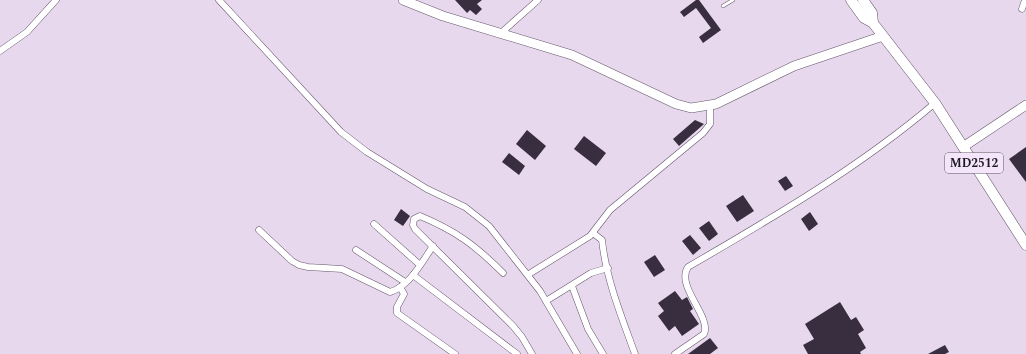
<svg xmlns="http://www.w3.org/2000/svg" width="1026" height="354" viewBox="0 0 1026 354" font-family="Spectral,serif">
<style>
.building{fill:#392e3f}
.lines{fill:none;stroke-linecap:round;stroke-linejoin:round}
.lane-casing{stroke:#635669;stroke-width:4}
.street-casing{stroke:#635669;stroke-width:7}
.secondary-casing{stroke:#635669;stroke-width:10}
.primary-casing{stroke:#635669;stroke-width:11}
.lane{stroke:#fff;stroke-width:3}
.street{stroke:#fff;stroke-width:6}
.secondary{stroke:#fff;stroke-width:9}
.primary{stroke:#fff;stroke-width:10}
.labels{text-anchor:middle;stroke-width:4;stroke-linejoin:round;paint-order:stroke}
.shield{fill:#f4e5fb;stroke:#5e5662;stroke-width:1}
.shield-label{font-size:12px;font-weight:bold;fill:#1e1921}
</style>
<rect width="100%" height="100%" fill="#e7d8ee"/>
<g class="building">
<polygon points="455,0 482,0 477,4 482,9 476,15 470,10 467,13"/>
<polygon points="696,0 699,0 721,30 703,43 699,37 711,28 696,8 684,17 680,12"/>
<polygon points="695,120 704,124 679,146 673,139"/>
<polygon points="527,130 546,146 535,160 516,144"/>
<polygon points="584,136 606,153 596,166 574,149"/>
<polygon points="1026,147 1026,182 1009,159"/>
<polygon points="509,153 525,166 519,175 502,162"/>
<polygon points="786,176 793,186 785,191 778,181"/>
<polygon points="743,195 754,211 737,222 726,206"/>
<polygon points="401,209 410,216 403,226 394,220"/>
<polygon points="810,212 818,224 809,231 801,219"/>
<polygon points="709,221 718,234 709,241 699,228"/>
<polygon points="690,235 701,248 693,255 682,241"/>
<polygon points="655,255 665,270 654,277 644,262"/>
<polygon points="675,291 682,300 687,297 693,309 690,311 699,324 682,336 675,326 669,331 658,316 664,311 658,303"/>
<polygon points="840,302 851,320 856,317 864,330 858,334 866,348 860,352 861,354 808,354 803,345 814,339 805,324"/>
<polygon points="710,338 718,348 710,354 688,354"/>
<polygon points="945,345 949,352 945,354 928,354"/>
</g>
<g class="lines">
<g class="lane-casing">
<polyline id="lane" points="723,6 733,0"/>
</g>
<g class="street-casing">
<g id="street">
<polyline points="219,0 341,132 367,152 427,189 465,207 489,226 540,291 577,354"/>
<polyline points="1022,9 1025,0"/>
<polyline points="501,33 538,0"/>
<polyline points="0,51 27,32 56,0"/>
<polyline points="374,224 420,265"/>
<path d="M259,230L292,261L299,265L308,267L342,269L390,292C409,287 422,262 433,246"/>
<path d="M593,233L602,240C606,279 622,318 635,354"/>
<polyline points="356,250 405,282"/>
<path d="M503,273C475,245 456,231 420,216L414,219L413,225L415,229L513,326L522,337L532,354"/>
<polyline points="529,274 590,236 610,210 703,133 710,124 710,106"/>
<polyline points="413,275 517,354"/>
<polyline points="572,286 588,329 603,354"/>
<polyline points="400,287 404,294 397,307 397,313 455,354"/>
<polyline points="546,301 591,273 608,268"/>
<path d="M675,354L704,334C712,317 675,286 688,267C774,217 860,167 935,103"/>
</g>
</g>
<g class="secondary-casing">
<g id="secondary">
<polyline points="403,0 443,16 572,55 676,104 691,108 716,104 794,66 883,36"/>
<polyline points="963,147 1026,105"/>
</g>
</g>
<g class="primary-casing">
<g id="primary">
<polyline points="851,0 864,18 873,23 935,103 1026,245"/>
<polyline points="863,0 872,13 873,23"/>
</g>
</g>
<use href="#lane" class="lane"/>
<use href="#street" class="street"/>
<use href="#secondary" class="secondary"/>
<use href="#primary" class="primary"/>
</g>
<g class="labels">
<rect class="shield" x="945" y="153" width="58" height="20" rx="3"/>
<g class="shield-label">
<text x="974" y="167">MD2512</text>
</g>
</g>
</svg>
